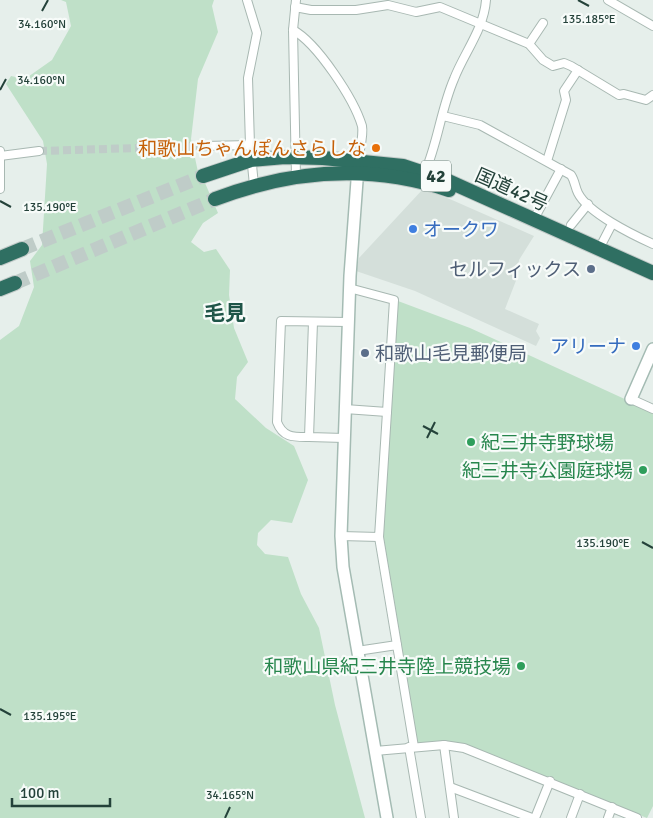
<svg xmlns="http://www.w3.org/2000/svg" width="653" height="818" viewBox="0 0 653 818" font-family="Signika,'Noto Sans JP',sans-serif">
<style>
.built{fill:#d4dfda}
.green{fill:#bfe0c8}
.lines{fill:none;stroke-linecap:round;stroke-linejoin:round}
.street-tunnel{stroke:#bfccc8;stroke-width:8;stroke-dasharray:8 4;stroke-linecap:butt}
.highway-tunnel{stroke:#bfccc8;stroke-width:14;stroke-dasharray:14 7;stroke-linecap:butt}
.street-casing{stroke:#a8b8b2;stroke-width:10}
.secondary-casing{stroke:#a4bbb3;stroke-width:14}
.highway-casing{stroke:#c2cac8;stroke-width:16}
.street{stroke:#fff;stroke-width:8}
.secondary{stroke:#fff;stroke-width:11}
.highway{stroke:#2f6f62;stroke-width:14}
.ticks{fill:none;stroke:#24423a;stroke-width:2}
.food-dot{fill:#e8710a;stroke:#f7fbf9;stroke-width:2}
.shop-dot{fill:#3f7fe0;stroke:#f7fbf9;stroke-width:2}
.service-dot{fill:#5c6f8a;stroke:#f7fbf9;stroke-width:2}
.leisure-dot{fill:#2e9e5b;stroke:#f7fbf9;stroke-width:2}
.labels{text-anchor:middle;stroke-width:4.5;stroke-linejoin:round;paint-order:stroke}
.shield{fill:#f7fbf9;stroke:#637a73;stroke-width:1}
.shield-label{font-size:18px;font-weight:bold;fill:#24423a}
.food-label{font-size:19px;fill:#c56008;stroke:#f7fbf9;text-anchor:end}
.street-label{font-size:19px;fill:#24423a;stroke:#f7fbf9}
.shop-label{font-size:19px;fill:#366cbe;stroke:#f7fbf9;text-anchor:start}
.service-label{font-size:19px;fill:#4e5e75;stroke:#f7fbf9;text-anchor:end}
.leisure-label{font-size:19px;fill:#27864d;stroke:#f7fbf9;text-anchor:end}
.quarter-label{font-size:21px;font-weight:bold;fill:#1f5548;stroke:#f7fbf9}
.ticks-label{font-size:12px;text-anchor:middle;fill:#24423a;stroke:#f7fbf9;stroke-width:4.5;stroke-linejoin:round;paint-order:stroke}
</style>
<rect width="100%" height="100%" fill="#e6efeb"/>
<polygon class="built" points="423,189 452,200 534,236 519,260 517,278 505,309 539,324 536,331 540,338 536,346 415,291 356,271 359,258"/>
<g class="green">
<polygon points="61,0 214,0 212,6 218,32 198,79 191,139 198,172 205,183 218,213 203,223 191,242 204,252 216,249 230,270 229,295 234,328 248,362 237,377 235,399 266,428 294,446 308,480 292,523 271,520 258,533 257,545 265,554 288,557 301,594 319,628 335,705 365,818 0,818 0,340 19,326 34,287 30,261 42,245 47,164 43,141 6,84 11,76 25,79 52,60 71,26 66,2"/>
<polygon points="398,301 470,328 653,412 653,806 647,818 474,748 443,742 416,743 382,530"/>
</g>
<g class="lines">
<polyline class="street-tunnel" points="39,151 204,146"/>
<g class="highway-tunnel">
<polyline points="22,249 203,176"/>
<polyline points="15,283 215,199"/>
</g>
<g class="street-casing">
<g id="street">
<polyline points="247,0 257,33 248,78 250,145 254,185"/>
<polyline points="296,0 293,30 296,176"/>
<polyline points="608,0 653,26"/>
<polyline points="295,7 311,10 356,10 388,5 416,12 440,7 529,44 543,60 553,66 564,63 571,66 619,95 624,94 646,100 653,95"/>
<path d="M293,30C317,43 354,99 362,126C364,136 359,151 358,161"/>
<polyline points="529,44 543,23"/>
<path d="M443,116L480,125L571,175C575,181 575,187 578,193C588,213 633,235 653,244"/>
<polyline points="204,146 250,145"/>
<polyline points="0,151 0,189"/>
<polyline points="0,156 39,151"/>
<polyline points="547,161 566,100 564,91 578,70"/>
<path d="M425,172C438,142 441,109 454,79C464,53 484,29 486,0"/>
<polyline points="534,219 561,169"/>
<polyline points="571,225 588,204"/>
<polyline points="599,249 612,224"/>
<polyline points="313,322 309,437 344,438"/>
<polyline points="631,399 653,409"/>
<polyline points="345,409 387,412 394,300 349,288"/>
<path d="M309,437C294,437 283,438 277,422L281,321L348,322"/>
<polyline points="341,536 379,537 387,412"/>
<polyline points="379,537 397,645"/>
<polyline points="357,651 397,645 414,747"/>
<polyline points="444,745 454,818"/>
<polyline points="409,747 421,818"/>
<polyline points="375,751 444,745 464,748 637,818"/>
<polyline points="450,787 532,818"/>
<polyline points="535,818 550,781"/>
<polyline points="571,818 580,794"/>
<polyline points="608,818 612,807"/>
</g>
</g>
<g class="secondary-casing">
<g id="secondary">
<polyline points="358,167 350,276 341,536 343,567 387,818"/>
<polyline points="631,399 653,349"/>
</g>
</g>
<g class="highway-casing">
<g id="highway">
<polyline points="203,176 251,160 285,157 323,158 403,166 448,181 653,273"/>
<path d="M215,199C291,170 371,164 449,190"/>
<polyline points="0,258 22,249"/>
<polyline points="0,289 15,283"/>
</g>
</g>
<use href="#street" class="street"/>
<use href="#secondary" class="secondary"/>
<use href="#highway" class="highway"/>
</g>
<path class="ticks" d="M578,0L589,6M42,11L48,0M0,90L6,79M0,201L11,207M423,426L438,434M427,438L435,422M642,542L653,548M0,709L11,715M225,818L230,807"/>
<circle class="food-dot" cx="376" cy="148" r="5"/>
<g class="shop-dot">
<circle cx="413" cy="229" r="5"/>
<circle cx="636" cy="346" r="5"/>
</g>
<g class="service-dot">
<circle cx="591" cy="269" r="5"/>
<circle cx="365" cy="353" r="5"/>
</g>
<g class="leisure-dot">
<circle cx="471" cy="442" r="5"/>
<circle cx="643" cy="470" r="5"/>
<circle cx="521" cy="666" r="5"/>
</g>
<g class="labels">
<rect class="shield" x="421" y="160.5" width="30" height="31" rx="4"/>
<g class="shield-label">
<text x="436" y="182">42</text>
</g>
<g class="food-label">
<text x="366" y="155">和歌山ちゃんぽんさらしな</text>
</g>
<g class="street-label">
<text transform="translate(512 189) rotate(24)" y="7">国道42号</text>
</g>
<g class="shop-label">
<text x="423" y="236">オークワ</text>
<text x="626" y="353" text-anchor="end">アリーナ</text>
</g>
<g class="service-label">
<text x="581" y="276">セルフィックス</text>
<text x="375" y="360" text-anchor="start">和歌山毛見郵便局</text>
</g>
<g class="leisure-label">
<text x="481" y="449" text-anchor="start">紀三井寺野球場</text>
<text x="633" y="477">紀三井寺公園庭球場</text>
<text x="511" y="673">和歌山県紀三井寺陸上競技場</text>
</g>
<g class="quarter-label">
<text x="225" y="320">毛見</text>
</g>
</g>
<g class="ticks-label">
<text x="589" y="23">135.185°E</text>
<text x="42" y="28">34.160°N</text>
<text x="41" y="84">34.160°N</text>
<text x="50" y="211">135.190°E</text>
<text x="603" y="547">135.190°E</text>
<text x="50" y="720">135.195°E</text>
<text x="230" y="799">34.165°N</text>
</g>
<path d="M12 798v8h98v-8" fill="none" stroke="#24423a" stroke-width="2.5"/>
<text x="20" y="798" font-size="15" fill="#24423a" stroke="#f7fbf9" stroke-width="4" paint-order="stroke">100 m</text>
</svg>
